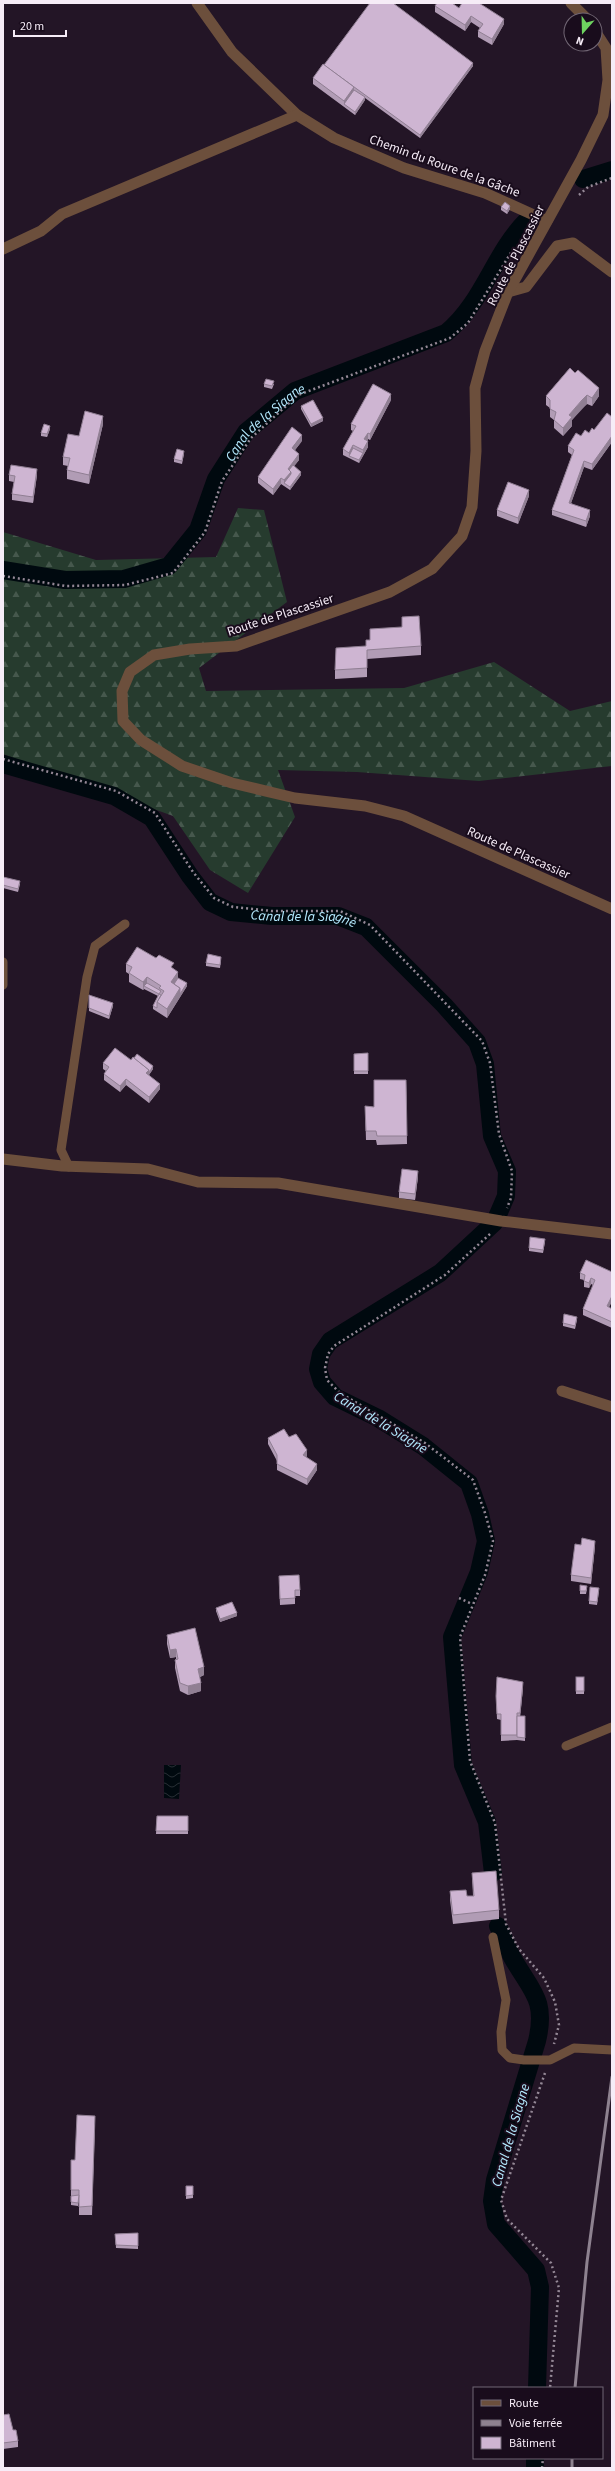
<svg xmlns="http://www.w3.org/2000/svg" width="615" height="2471" viewBox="0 0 615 2471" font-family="'Source Sans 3',sans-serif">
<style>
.forest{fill:url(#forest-firs)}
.water{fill:url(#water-waves)}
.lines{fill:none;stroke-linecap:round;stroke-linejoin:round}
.canal{stroke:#00090f;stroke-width:18}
.path{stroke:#948896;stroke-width:2.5;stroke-dasharray:2 3;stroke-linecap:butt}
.service{stroke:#6c4f3c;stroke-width:9}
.minor{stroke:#6c4f3c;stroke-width:11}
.tertiary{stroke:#6c4f3c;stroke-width:11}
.rail{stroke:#8e8290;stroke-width:3}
.wall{fill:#b19cb5}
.shaded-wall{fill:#907f93}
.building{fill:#ceb5d2;stroke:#907f93}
.labels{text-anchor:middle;stroke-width:4;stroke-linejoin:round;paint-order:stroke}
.street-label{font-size:13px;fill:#f6ecf7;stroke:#190c1c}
.water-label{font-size:14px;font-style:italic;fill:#b3e9fe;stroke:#190c1c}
</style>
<defs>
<pattern id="forest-firs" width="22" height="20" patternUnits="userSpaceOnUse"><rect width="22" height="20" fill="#263b2e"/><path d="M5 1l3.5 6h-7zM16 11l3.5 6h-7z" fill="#46584d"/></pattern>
<pattern id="water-waves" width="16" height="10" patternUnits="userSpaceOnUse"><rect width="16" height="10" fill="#00090f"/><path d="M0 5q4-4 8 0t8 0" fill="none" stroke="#262d33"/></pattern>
</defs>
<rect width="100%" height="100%" fill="#231526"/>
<polygon class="forest" points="238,508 264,510 287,602 199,668 206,691 404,688 494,662 570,711 612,701 612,766 479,781 357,772 278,770 295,817 248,893 210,870 173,816 3,754 3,532 96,560 216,557"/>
<polygon class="water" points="164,1765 181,1765 179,1799 164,1798"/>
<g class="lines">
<g class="canal">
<polyline points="583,179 612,170"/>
<path id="s1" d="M3,570L65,580L124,579L169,566L198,530L216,479L246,432L295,391L446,333C483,303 494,253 527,220"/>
<path id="s2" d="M3,764L114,796L152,818L190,876L210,902L231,912L272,916H338L366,927L444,1005L477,1042L485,1064L492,1136L507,1171L506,1196L497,1217"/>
<polyline points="493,1873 487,1822 463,1765 452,1637 479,1572 486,1541 480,1514 469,1483 423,1446 378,1418 335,1397 322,1382 318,1369 321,1354 330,1341 440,1273 494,1223"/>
<path d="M498,1926C503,1936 507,1947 512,1957C531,1991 547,1999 537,2041L495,2180L492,2201L496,2224L536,2270L540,2287L537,2388"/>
<polyline points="535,2468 535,2458"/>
</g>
<g class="path">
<polyline points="579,195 588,187 612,178"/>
<polyline points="3,576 66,586 125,585 173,573 205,532 222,481 251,438 298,395 450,338 468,323 515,246"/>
<polyline points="3,759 116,791 155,813 193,872 214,898 233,907 272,911 340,911 370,925 482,1041 490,1063 499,1134 512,1171 511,1198 507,1208"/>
<polyline points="490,1234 445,1275 334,1346 328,1354 325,1368 327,1380 340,1393 425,1443 473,1480 485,1513 493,1541 485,1575 460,1637 470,1761 495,1823 506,1924 519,1949 544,1978 555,2002 559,2025 554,2044"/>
<polyline points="459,1598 472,1604"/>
<polyline points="545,2073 501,2200 507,2219 551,2263 559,2288 550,2388"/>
<polyline points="542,2468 543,2458"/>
</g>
<g class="service">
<polyline points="3,962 3,985"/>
<polyline points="69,1167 61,1150 87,977 95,946 125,924"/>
<polyline points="566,1746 612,1727"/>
<polyline points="493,1937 506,2000 501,2032 502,2050 510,2058 524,2060 550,2060 574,2048 612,2050"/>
</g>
<g class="minor">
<polyline points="197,3 232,52 297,115 334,138 404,168 485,193 547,221"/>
<polyline points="3,249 41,231 62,214 297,115"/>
<polyline points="508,292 526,287 557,246 573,243 612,272"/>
<polyline points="3,1159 62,1166 148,1169 198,1182 278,1183 501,1221 612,1234"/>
<polyline points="562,1391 612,1407"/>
</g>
<g class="tertiary">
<polyline points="571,3 588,20"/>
<polyline points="595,31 606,48 608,80 603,115 581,160 508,292 485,351 475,388 476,451 472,507 462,536 432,569 390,592 236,646 190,649 154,655 130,672 122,691 123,721 141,740 182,766 232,783 295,798 365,806 404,816 612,909"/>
</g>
<g class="rail">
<polyline points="575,2388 587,2262 612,2077"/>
<polyline points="572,2468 572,2458"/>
</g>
</g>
<g class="wall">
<polygon points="435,6 459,8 504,24 492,45 478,37 478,31 480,28 471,22 465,31 435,12"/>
<polygon points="324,65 473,66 420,138 365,98 365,100 355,115 313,84 313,78"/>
<polygon points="501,207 510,209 507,214 501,210"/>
<polygon points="570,368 599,396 592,406 587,404 582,408 572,420 572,426 563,436 554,428 554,420 550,417 550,408 546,405 546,396"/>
<polygon points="264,384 274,384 272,389 264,387"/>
<polygon points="391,400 370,440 368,439 367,441 368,447 359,463 343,455 343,449 353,431 351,430 351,424"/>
<polygon points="301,406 323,421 311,427 301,409"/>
<polygon points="612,417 612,442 592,470 584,467 571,503 590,516 586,527 552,515 552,510 572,455 568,452 568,446 581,436 594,430"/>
<polygon points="103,424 89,484 67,479 67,470 68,466 63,465 63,457 79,436"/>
<polygon points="50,429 47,437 41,436 41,433"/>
<polygon points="302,441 295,450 299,460 294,466 301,475 290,490 281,484 273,495 258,483 258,477"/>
<polygon points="184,454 182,464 174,462 174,459"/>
<polygon points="9,475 37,475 33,503 12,500 12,494 14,482 9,481"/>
<polygon points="529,496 518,524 497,516 497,510"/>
<polygon points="402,617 421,646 421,655 367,659 367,677 335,679 335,670 366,646 370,640 402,627"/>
<polygon points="3,877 20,884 18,892 3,888"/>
<polygon points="221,960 220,968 206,966 206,963"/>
<polygon points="126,964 174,969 178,978 187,986 167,1018 153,1009 153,1006 158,996 144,989 143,990 129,982 129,974 126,972"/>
<polygon points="89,995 113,1006 109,1019 89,1011"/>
<polygon points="368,1053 368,1074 354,1074 354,1054"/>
<polygon points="131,1060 153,1069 149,1075 160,1089 149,1103 126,1085 120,1092 104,1080 104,1074 106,1071 103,1069 103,1063"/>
<polygon points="406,1080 407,1144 377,1145 376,1140 366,1140 365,1106 374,1107"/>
<polygon points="418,1177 415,1200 399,1198 399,1192"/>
<polygon points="545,1242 543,1253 529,1251 529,1248"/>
<polygon points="612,1272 612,1301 609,1307 612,1309 612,1328 583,1315 583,1309 593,1285 591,1284 589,1288 584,1287 584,1280 580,1279 580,1273"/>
<polygon points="577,1320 575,1329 563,1326 563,1323"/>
<polygon points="289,1437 307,1456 306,1457 317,1470 307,1485 277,1470 277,1461 268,1444 268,1438"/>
<polygon points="581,1545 595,1546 591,1584 571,1581 571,1575"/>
<polygon points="279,1582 300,1590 300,1596 295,1596 295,1604 280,1605"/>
<polygon points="580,1585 587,1589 586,1594 580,1594"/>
<polygon points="599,1591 597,1605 589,1604 589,1601"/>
<polygon points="216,1608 237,1616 220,1622 216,1611"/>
<polygon points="167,1635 204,1675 200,1677 201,1691 188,1695 180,1691 175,1668 175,1660 176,1659 176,1657 170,1658 167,1644"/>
<rect x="576" y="1677" width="8" height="17"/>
<polygon points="523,1688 520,1716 525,1716 525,1741 517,1740 501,1741 501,1720 497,1719 496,1696"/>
<polygon points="157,1816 188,1816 188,1834 156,1834"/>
<polygon points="472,1873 499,1910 499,1919 453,1924 450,1900 450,1891 467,1896 473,1896"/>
<polygon points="95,2124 92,2215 79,2215 79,2198 78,2206 71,2205 71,2190 75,2160"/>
<polygon points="186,2186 193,2186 193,2198 186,2199"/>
<polygon points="138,2233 138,2249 116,2248 115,2234"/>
<polygon points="3,2415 18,2441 18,2447 3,2449"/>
</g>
<g class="shaded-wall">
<polygon points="471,16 471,22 465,31 465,25"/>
<polygon points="504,19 504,24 492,45 492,39"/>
<polygon points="473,63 473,66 420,138 420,135"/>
<polygon points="354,87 354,93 344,104 344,101"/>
<polygon points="365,97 365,100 355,115 355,112"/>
<polygon points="510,206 510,209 507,214 507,211"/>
<polygon points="599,388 599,396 592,406 592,398"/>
<polygon points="391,394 391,400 370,440 370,434"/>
<polygon points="587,395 587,404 572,420 572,426 563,436 563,428 569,415"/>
<polygon points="103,416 103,424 89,484 89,475"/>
<polygon points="323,418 323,421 311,427 311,424"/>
<polygon points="50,426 50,429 47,437 47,434"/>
<polygon points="368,433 368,439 364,445 364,439"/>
<polygon points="302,435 302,441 292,454 292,448"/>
<polygon points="612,436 612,442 592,470 592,464"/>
<polygon points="368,441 368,447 359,463 359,460 363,453 363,450"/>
<polygon points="353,445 353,451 349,456 349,459 349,453"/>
<polygon points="299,454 299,460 289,473 288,469"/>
<polygon points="584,461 584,467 569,509 569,503"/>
<polygon points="37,469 37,475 33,503 33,497"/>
<polygon points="291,472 291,477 284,483 284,480"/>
<polygon points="301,472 301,475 290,490 290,487"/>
<polygon points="281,478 281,484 273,495 273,489"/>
<polygon points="529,490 529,496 518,524 518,518"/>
<polygon points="590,510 590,516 586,527 586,521"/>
<polygon points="178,972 178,981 173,989 171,982"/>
<polygon points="147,977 147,986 144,986 144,989 143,990 143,982"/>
<polygon points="187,983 187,986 167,1018 167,1009 180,988"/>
<polygon points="113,1003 113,1006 109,1019 109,1016"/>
<polygon points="153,1066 153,1069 146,1079 146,1073"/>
<polygon points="126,1079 126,1085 120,1092 120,1086"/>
<polygon points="160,1084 160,1089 149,1103 149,1097"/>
<polygon points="418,1171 418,1177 415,1200 415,1194"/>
<polygon points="591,1278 591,1284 589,1288 589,1283"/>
<polygon points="612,1296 612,1301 607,1312 607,1306"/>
<polygon points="307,1450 307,1456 303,1461 303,1455"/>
<polygon points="317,1464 317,1470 307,1485 307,1479"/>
<polygon points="595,1541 595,1546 591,1584 591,1578"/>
<polygon points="237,1613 237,1616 220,1622 220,1619"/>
<polygon points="176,1649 176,1657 170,1658 170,1650"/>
<polygon points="204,1667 204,1675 198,1678 198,1669"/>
<polygon points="523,1682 523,1688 520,1719 520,1713"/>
<polygon points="201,1683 201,1691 188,1695 188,1686"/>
</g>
<g class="building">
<polygon points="370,3 393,3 473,63 420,135 324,65"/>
<polygon points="437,3 452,3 459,8 462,3 479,3 504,19 492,39 478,31 483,24 471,16 465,25 435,6"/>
<polygon points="323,64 354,87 344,101 313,78"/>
<polygon points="354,90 365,97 355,112 344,104"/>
<polygon points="505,202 510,206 507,211 501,207"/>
<polygon points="570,368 575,373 578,370 599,388 592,398 587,395 582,400 569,415 572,417 563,428 554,420 556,412 550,409 550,400 546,396"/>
<polygon points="266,379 274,381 272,386 264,384"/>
<polygon points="373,384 391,394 370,434 368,433 364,439 368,441 363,450 353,445 349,453 343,449 356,426 351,424"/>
<polygon points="313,400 323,418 311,424 301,406"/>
<polygon points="85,411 103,416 89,475 67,470 70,458 63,457 68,434 79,436"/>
<polygon points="607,413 612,417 612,436 592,464 584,461 569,503 590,510 586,521 552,510 574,450 568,446 576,433 581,436 585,430 589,433 592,428 594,430"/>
<polygon points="44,424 50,426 47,434 41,433"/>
<polygon points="292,427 302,435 292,448 299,454 288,469 291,472 284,480 281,478 273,489 258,477"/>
<polygon points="353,448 363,453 359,460 349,456"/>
<polygon points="177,449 184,451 182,461 174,459"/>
<polygon points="11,465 37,469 33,497 12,494 15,476 9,475"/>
<polygon points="293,465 301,472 290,487 284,483 291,474 291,472 289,470"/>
<polygon points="508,482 529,490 518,518 497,510"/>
<polygon points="419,616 421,646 367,650 367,668 335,670 336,648 366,646 366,640 370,640 370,629 402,627 402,617"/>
<polygon points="3,877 20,881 18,889 3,885"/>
<polygon points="137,947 156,958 159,955 174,963 171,967 178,972 171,982 180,988 167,1009 157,1002 164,991 159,988 161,986 147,977 143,982 129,973 132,967 126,964"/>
<polygon points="208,954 221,957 220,965 206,963"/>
<polygon points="178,978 187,983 180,994 180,988 174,984"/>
<polygon points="147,983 161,991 159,994 161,995 157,1002 157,1008 153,1006 159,994 144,986"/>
<polygon points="89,995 113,1003 109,1016 89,1008"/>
<polygon points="115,1048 131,1060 133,1057 149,1070 146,1073 160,1084 149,1097 126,1079 120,1086 104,1074 109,1067 103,1063"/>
<polygon points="368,1053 368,1071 354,1071 354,1054"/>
<polygon points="137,1054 153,1066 149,1073 149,1070 134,1058"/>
<polygon points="374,1080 406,1080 407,1136 377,1136 376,1131 366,1131 365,1106 374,1107"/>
<polygon points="402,1169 418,1171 415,1194 399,1192"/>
<polygon points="530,1237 545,1239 543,1250 529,1248"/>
<polygon points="586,1260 612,1272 612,1296 607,1306 612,1309 612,1322 583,1309 595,1280 591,1278 589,1283 584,1281 585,1275 580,1273"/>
<polygon points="564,1314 577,1317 575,1326 563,1323"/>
<polygon points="284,1429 289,1437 296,1434 307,1450 303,1455 317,1464 307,1479 277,1464 277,1455 268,1438"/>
<polygon points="582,1538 595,1541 591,1578 571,1575 575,1544 581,1545"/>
<polygon points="299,1575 300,1590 295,1590 295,1598 280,1599 279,1576"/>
<polygon points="580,1585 587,1586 586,1591 580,1591"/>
<polygon points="590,1587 599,1588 597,1602 589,1601"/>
<polygon points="232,1602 237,1613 220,1619 216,1608"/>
<polygon points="195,1628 204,1667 198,1669 201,1683 188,1686 180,1683 175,1660 178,1659 176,1649 170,1650 167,1635"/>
<polygon points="497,1677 523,1682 520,1713 517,1713 517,1735 501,1735 501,1714 497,1714 496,1696"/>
<rect x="576" y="1677" width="8" height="14"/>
<polygon points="517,1716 525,1716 525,1738 517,1737"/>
<polygon points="157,1816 188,1816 188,1831 156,1831"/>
<polygon points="496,1871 499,1910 453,1915 450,1891 466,1890 467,1896 474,1896 472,1873"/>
<polygon points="77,2115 95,2116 92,2206 79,2207 79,2190 71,2190 71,2160 75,2160"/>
<polygon points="186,2186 193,2186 193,2195 186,2196"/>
<polygon points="79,2195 78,2203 71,2202 71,2196"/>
<polygon points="138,2233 138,2246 116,2245 115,2234"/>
<polygon points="9,2414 13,2430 16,2430 18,2441 3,2443 3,2415"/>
</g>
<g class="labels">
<g class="street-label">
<text transform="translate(445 165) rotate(20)" y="5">Chemin du Roure de la Gâche</text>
<text transform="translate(515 255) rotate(-63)" y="5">Route de Plascassier</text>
<text transform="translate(280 614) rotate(-18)" y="5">Route de Plascassier</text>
<text transform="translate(519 852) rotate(24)" y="5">Route de Plascassier</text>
</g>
<g class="water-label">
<text dy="5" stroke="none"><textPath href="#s1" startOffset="345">Canal de la Siagne</textPath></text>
<text dy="5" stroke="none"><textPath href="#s2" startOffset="358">Canal de la Siagne</textPath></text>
<text transform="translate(381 1422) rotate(31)" y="5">Canal de la Siagne</text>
<text transform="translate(510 2135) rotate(-74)" y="5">Canal de la Siagne</text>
</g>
</g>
<rect width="615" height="2471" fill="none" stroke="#f6ecf7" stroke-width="8"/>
<rect x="473" y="2387" width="130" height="72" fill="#190c1c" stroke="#716674"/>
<rect x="481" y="2400" width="20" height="6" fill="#6c4f3c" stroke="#716674"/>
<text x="509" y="2407" font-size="12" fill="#f6ecf7">Route</text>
<rect x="481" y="2420" width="20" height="6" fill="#8e8290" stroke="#716674"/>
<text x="509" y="2427" font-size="12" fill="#f6ecf7">Voie ferrée</text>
<rect x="481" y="2437" width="20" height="12" fill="#ceb5d2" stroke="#716674"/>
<text x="509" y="2447" font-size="12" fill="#f6ecf7">Bâtiment</text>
<g transform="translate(583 32) rotate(200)"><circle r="19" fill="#190c1c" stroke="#716674"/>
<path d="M0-3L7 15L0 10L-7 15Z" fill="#6ed360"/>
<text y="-6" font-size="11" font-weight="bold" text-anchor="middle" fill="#f6ecf7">N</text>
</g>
<path d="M14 30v6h52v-6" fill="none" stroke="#f6ecf7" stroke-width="2"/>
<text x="20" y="30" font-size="12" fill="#f6ecf7" stroke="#190c1c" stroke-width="3" paint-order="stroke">20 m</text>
</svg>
